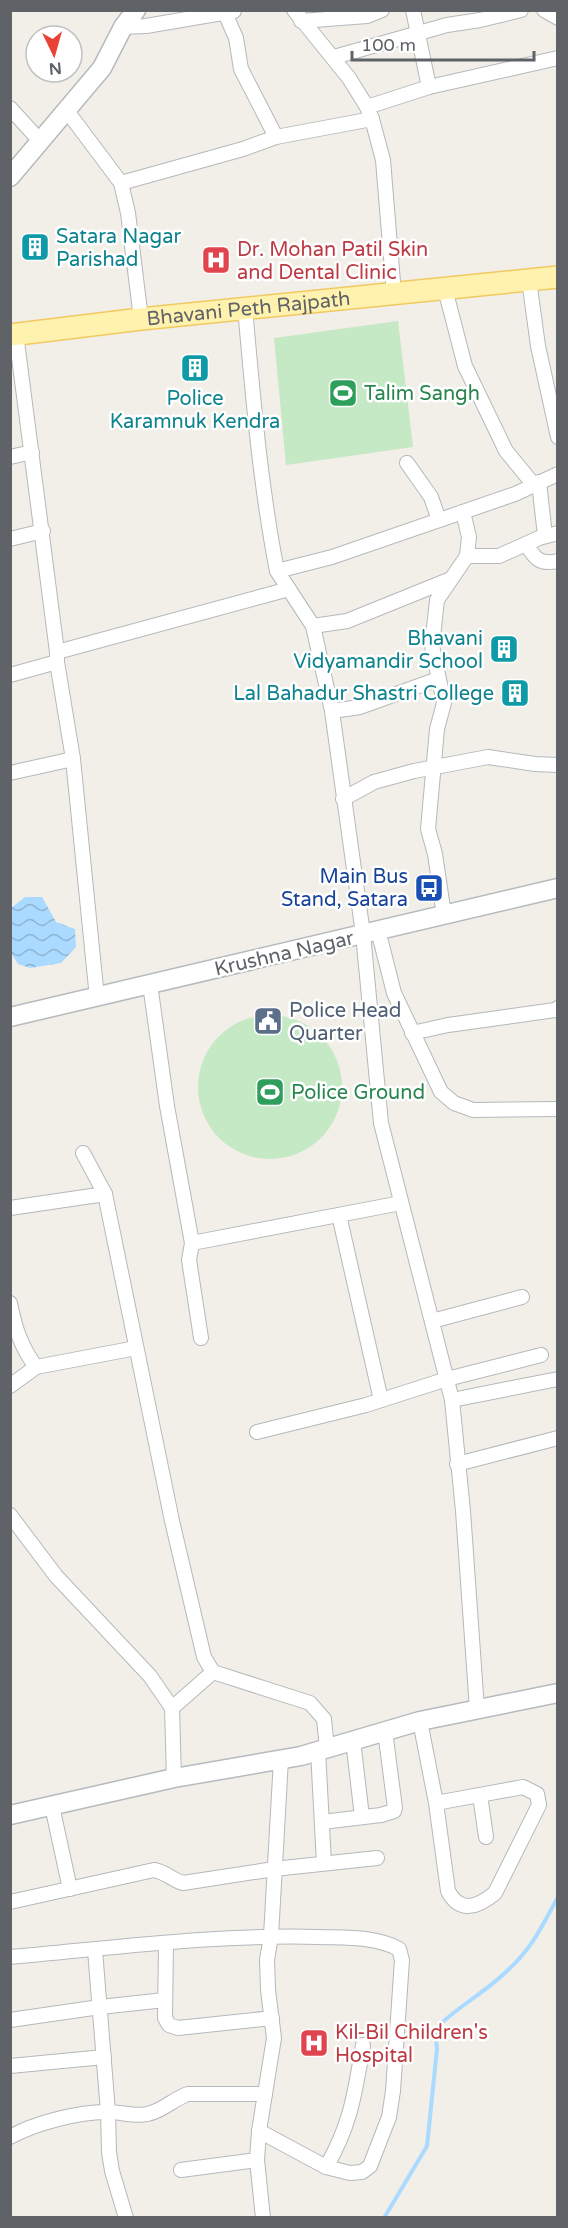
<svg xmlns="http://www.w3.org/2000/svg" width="568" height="2228" viewBox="0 0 568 2228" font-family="'Varela Round',sans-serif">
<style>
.grass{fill:#c5e8c5}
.water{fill:url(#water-waves)}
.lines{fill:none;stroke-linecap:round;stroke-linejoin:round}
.stream{stroke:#aadaff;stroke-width:4}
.minor-casing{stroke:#b5b8bc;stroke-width:16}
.secondary-casing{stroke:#b6babf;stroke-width:21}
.primary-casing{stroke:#f2c960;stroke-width:24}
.minor{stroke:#fff;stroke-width:14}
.secondary{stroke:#fff;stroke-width:18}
.primary{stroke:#fff2af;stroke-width:21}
.labels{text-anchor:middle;stroke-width:5;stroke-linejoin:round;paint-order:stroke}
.culture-label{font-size:20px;fill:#0d838f;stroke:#fff;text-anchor:end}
.health-label{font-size:20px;fill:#be3a42;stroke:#fff;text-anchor:start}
.street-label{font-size:20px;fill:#5f6368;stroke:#fff}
.leisure-label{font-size:20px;fill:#27864d;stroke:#fff;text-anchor:start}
.transit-label{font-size:20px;fill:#164399;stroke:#fff;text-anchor:end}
.service-label{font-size:20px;fill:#4e5e75;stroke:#fff;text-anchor:start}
</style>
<defs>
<pattern id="water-waves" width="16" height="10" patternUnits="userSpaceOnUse" patternTransform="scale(1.5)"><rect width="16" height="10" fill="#aadaff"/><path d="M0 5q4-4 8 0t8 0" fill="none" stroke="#8eb4d2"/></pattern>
</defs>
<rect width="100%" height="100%" fill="#f1efe8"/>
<g class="grass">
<polygon points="398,321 413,447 286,465 274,338"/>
<circle cx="270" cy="1087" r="72"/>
</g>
<polygon class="water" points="25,897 42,897 56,922 75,929 76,947 61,963 30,968 18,964 11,953 11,908"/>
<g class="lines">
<path class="stream" d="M384,2218L427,2146L437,2049L435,2029C457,2007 486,1992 508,1970C533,1947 542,1926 558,1897"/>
<g class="minor-casing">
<g id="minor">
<polyline points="294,10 349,78 367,107 372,119 383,160 394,294"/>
<polyline points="413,10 429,87"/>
<polyline points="544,10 558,18"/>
<polyline points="225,13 236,38 241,69 276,137"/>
<polyline points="301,21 367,16 382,10"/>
<polyline points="123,27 146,26 234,11"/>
<polyline points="334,57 447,25 480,20 521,10"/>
<polyline points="367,107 429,87 558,58"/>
<polyline points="10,108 41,142"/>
<polyline points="67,111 121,183 128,213 141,319"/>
<polyline points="121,183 243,149 276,137 372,119"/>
<polyline points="529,280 538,346 558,437"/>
<polyline points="445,289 465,366 506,451 534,485"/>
<path d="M245,308C253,397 260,484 277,571L332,557L515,494L558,474"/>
<polyline points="10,457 32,452"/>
<polyline points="407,463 431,497 439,520"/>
<polyline points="539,482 545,536"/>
<polyline points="10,539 43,531"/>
<path d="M526,544C535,559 540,565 558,561"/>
<polyline points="467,556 499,556 539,538 558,533"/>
<polyline points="277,571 313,626 332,711 363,934 381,1123 452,1400 463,1511 477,1709"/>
<polyline points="313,626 347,621 451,579"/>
<polyline points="57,652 289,589"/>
<polyline points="10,675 57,662"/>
<polyline points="332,711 360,707 438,679"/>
<polyline points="73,759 97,998"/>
<polyline points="10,773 73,759 57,662 57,652 16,334"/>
<polyline points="343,799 374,782 414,771 488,757 535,764 558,765"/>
<polyline points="444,915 435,854 428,829 437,729 444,703 432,646 437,600 467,556 469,537 463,512"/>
<polyline points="378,930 394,993 441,1092 454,1103 473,1110 558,1109"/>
<polyline points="150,984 167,1106 192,1243 189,1260 201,1338"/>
<polyline points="412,1033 448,1025 555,1010 558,1008"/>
<polyline points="83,1153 105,1194 172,1521 204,1657 213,1672 310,1703 324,1719 327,1748"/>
<polyline points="10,1208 105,1194"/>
<polyline points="339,1215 381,1400"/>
<polyline points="192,1243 401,1203"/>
<path d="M10,1303C15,1328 21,1347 36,1367L136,1348"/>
<polyline points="432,1321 522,1297"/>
<polyline points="10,1386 36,1367"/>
<polyline points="452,1400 558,1379"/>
<polyline points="257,1432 366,1405 447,1379 541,1355"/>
<polyline points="457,1464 558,1438"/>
<polyline points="10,1515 56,1576 150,1676 172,1708"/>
<path d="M420,1721L436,1803L448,1891C460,1914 478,1907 495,1893L539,1805L537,1794L523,1787L436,1803"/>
<polyline points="353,1740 362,1817"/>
<polyline points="318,1751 324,1863"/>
<polyline points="174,1778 172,1708 213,1672"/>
<polyline points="480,1795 486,1837"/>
<polyline points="52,1806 70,1889"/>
<polyline points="322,1822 381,1815 394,1811 395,1808 385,1731"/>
<path d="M10,1902L154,1870C166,1872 172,1880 183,1883L274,1869L377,1858"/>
<polyline points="166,1944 165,2018 169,2025 178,2028 272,2018"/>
<polyline points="95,1950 108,2112 109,2152 112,2171 126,2218"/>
<path d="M10,1957C113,1948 217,1934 319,1937C346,1938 375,1936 399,1949L402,1960L393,2091L389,2117L370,2166L362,2172L350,2173L326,2167L259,2131"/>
<polyline points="10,2020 100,2007 165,2000"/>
<polyline points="10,2066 104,2057"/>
<path d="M10,2137C35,2123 81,2111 109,2112C122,2112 134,2117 147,2114C163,2111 173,2099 188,2094H265"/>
<path d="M326,2167C351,2125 355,2092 363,2045"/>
<polyline points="181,2170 257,2160"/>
<polyline points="263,2218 257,2160 259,2131 274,2038 268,1990 267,1960 271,1936 281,1759"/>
</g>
</g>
<g class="secondary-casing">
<g id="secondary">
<polyline points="10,177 102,68 123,27 136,10"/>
<polyline points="10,1017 558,888"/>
<polyline points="10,1815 174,1778 301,1756 420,1721 558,1693"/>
</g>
</g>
<g class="primary-casing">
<g id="primary">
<path id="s1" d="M10,335L141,319L558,277"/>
</g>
</g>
<use href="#minor" class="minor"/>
<use href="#secondary" class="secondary"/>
<use href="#primary" class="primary"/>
</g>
<defs>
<g id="building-square" transform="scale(1.5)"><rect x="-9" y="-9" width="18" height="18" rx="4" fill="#0f9aa8" stroke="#fff"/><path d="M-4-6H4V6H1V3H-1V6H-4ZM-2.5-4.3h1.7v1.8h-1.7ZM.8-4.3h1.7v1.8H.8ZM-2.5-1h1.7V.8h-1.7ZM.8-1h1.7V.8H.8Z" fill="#fff"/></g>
<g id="hospital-square" transform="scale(1.5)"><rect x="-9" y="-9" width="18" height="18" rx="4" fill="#e0444e" stroke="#fff"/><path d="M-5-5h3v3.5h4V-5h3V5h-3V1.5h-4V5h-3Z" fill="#fff"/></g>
<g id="stadium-square" transform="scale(1.5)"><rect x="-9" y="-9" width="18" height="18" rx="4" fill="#2e9e5b" stroke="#fff"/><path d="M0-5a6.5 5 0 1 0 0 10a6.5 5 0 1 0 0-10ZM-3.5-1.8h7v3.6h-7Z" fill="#fff"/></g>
<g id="bus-square" transform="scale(1.5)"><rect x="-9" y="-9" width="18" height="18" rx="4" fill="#1a4fb4" stroke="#fff"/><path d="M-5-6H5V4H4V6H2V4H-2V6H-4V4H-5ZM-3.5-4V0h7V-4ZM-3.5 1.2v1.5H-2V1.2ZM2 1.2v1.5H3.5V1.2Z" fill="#fff"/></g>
<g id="civic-square" transform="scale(1.5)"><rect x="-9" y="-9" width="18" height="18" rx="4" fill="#5c6f8a" stroke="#fff"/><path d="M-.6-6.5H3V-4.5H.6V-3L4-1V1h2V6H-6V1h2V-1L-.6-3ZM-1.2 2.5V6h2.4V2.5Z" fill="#fff"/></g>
</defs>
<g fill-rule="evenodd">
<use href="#building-square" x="35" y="247"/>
<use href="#hospital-square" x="216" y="260"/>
<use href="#building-square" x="195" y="368"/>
<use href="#stadium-square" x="343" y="393"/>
<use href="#building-square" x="504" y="649"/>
<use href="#building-square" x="515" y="693"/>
<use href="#bus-square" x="429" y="888"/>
<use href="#civic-square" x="268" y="1021"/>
<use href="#stadium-square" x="270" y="1092"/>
<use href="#hospital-square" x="314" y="2043"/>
</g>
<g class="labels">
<g class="culture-label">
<text x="56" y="243" text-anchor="start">Satara Nagar<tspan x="56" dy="23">Parishad</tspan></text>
<text x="195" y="405" text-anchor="middle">Police<tspan x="195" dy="23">Karamnuk Kendra</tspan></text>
<text x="483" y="645">Bhavani<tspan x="483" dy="23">Vidyamandir School</tspan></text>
<text x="494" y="700">Lal Bahadur Shastri College</text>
</g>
<g class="health-label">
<text x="237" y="256">Dr. Mohan Patil Skin<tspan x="237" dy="23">and Dental Clinic</tspan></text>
<text x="335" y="2039">Kil-Bil Children's<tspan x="335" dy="23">Hospital</tspan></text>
</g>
<g class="street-label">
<text dy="7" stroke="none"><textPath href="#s1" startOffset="240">Bhavani Peth Rajpath</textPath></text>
<text transform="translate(284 953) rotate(-13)" y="7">Krushna Nagar</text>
</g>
<g class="leisure-label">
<text x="364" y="400">Talim Sangh</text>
<text x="291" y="1099">Police Ground</text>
</g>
<g class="transit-label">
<text x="408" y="883">Main Bus<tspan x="408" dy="23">Stand, Satara</tspan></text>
</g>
<g class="service-label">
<text x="289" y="1017">Police Head<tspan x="289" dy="23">Quarter</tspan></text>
</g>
</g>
<rect width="568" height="2228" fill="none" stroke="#5f6368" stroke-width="24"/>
<g transform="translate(54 54) rotate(175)"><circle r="28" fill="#ffffff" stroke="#bfc1c3" stroke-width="1.5"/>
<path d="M0-4.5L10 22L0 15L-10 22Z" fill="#ea4335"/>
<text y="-9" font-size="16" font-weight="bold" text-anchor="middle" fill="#5f6368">N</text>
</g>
<path d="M352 51v9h182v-9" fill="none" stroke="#5f6368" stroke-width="3"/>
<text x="361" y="51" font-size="18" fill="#5f6368" stroke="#ffffff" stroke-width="4.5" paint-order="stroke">100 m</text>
</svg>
